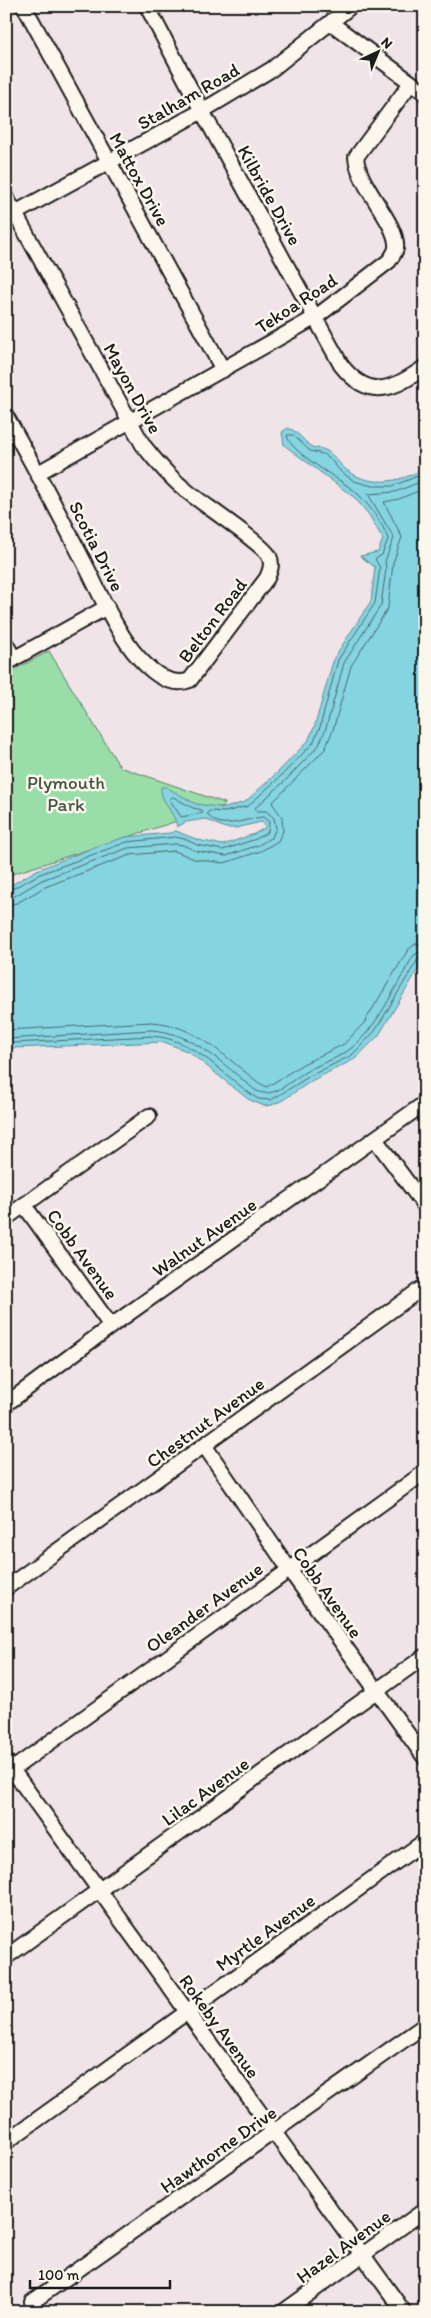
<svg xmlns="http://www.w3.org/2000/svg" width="431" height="2318" viewBox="0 0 431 2318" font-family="Itim,sans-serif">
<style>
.green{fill:#99dda9;stroke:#5a7c62}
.water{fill:#85d4e1;stroke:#5b8a92}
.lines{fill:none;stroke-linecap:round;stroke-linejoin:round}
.shore{stroke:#46666b;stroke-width:1}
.minor-casing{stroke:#1c1c1c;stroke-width:18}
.minor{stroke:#fbf7ec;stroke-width:14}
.labels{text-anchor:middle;stroke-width:5;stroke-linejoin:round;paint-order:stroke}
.street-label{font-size:19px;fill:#1c1c1c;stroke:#fbf7ec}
.park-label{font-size:19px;fill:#425646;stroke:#fbf7ec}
</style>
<rect width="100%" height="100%" fill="#f0e4e9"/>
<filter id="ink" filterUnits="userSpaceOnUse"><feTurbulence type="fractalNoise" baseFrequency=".02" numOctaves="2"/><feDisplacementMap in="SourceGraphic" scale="10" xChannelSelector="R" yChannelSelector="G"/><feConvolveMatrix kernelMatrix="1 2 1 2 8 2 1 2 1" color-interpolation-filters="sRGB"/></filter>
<g filter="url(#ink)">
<polygon class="green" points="49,651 120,767 225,803 224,806 6,876 6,674"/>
<path class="water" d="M288,428C299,432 303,441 312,447C317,449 323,448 327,451C334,455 337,461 343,467C366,488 401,484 425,467V958L379,1035L355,1059L313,1080L283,1100L272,1105L264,1106L248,1099L189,1052L164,1042L13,1048L6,1052V888L37,870L100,845L126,837L170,833L176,831L198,840L223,845L254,834L265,828L264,823L261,822L236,828H225L205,819L186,822L177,827C175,812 160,802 161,787H166L196,804L225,808L245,802L278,772L308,741L315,725L334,658L371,601L375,567L360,556L378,552L383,539L369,515L355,498L284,445L282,432Z"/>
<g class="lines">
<g class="shore">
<polygon points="173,797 193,808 202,810 203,813 181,817 170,800"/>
<path d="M6,892L40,874L127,842L175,837L185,839L197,845L223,850L256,839L268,832L269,822L263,817C246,818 218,833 207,813L210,811L225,812L248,806L282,775L313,743L320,727L338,660L375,603L380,568L375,559L382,555L388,539C383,523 369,505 358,494C343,480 289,453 287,435H293L310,451L323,454L331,460L340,471L354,481L372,486H393L425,473"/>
<polyline points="6,898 13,897 42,880 128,848 175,844 183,845 196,851 226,856 259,845 272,837 276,828 274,818 266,811 257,811 255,808 286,780 319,745 326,728 344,663 381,605 386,569 385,561 394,538 368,494 395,492 425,480"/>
<polyline points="6,905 17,903 45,887 130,855 175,851 194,859 224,863 261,851 278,841 283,831 282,817 272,803 325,749 333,730 351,666 388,608 393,563 402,537 384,502 399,499 425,488"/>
<path d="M6,1030L151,1022C195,1024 226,1058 259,1083L267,1087L303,1064L344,1044L364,1023L408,950L415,944L425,943"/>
<path d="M6,1039L151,1030C193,1032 224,1065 255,1090C272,1100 288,1083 302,1074C315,1065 332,1061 346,1052C378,1030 394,987 414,955L425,950"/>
<path d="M6,1046L13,1043L152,1036C196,1039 223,1076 258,1099L271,1100L310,1076L352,1055L375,1031L418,959L425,956"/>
</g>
<g class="minor-casing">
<g id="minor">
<polyline points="24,6 223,370"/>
<path d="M147,6L202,111L341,365C369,401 393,390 425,367"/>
<polyline points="331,23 425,93"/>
<path d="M6,197L143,445C157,463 170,478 188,492C203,504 263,544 269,556C273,564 270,571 267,578L190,680C168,689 147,668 133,651C115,628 100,594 87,568C61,517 34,466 6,416"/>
<polyline points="6,218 202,111 272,69 351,6"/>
<path d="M38,473L316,317L389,261C392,257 395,253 396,248C399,224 358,187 356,157L411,83"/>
<polyline points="6,644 14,659"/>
<polyline points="6,663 107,607"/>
<polyline points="375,1139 425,1206"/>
<polyline points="24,1205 111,1326"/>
<polyline points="6,1218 149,1116"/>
<polyline points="6,1404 111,1326 425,1103"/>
<polyline points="204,1445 289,1569 425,1758"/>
<polyline points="6,1588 425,1286"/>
<polyline points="6,1761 404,2312"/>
<polyline points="6,1774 425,1472"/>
<polyline points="6,1957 425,1656"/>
<polyline points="6,2142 425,1841"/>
<polyline points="32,2302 425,2025"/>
<polyline points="283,2312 425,2210"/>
</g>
</g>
<use href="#minor" class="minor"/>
</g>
</g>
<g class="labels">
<g class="street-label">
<text transform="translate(188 96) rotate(-30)" y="7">Stalham Road</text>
<text transform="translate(140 179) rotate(61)" y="7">Mattox Drive</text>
<text transform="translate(270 195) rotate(61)" y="7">Kilbride Drive</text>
<text transform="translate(296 303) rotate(-33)" y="7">Tekoa Road</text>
<text transform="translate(133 388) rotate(61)" y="7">Mayon Drive</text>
<text transform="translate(97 546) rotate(63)" y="7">Scotia Drive</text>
<text transform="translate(212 620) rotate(-53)" y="7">Belton Road</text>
<text transform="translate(204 1237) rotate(-35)" y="7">Walnut Avenue</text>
<text transform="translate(83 1254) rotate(54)" y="7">Cobb Avenue</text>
<text transform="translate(205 1422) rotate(-36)" y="7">Chestnut Avenue</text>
<text transform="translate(328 1592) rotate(55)" y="7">Cobb Avenue</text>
<text transform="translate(204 1607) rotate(-36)" y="7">Oleander Avenue</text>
<text transform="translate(205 1791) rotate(-36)" y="7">Lilac Avenue</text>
<text transform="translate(265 1932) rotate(-36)" y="7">Myrtle Avenue</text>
<text transform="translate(220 2026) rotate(54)" y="7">Rokeby Avenue</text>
<text transform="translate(218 2149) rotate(-35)" y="7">Hawthorne Drive</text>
<text transform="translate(343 2246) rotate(-36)" y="7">Hazel Avenue</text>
</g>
<g class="park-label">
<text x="66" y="789">Plymouth<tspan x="66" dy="22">Park</tspan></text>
</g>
</g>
<rect width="431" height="2318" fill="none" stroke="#fbf7ec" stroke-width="25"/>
<rect x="12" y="12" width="406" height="2293" fill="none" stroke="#1c1c1c" stroke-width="2" filter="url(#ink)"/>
<g transform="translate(378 52) rotate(44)" stroke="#fbf7ec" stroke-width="4" paint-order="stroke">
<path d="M0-4L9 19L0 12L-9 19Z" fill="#1c1c1c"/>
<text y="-8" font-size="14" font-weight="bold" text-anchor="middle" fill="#1c1c1c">N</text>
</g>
<path d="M30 2280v8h140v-8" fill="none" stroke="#1c1c1c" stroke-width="2.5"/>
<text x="38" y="2280" font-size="15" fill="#1c1c1c" stroke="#fbf7ec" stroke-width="4" paint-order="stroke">100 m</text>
</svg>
